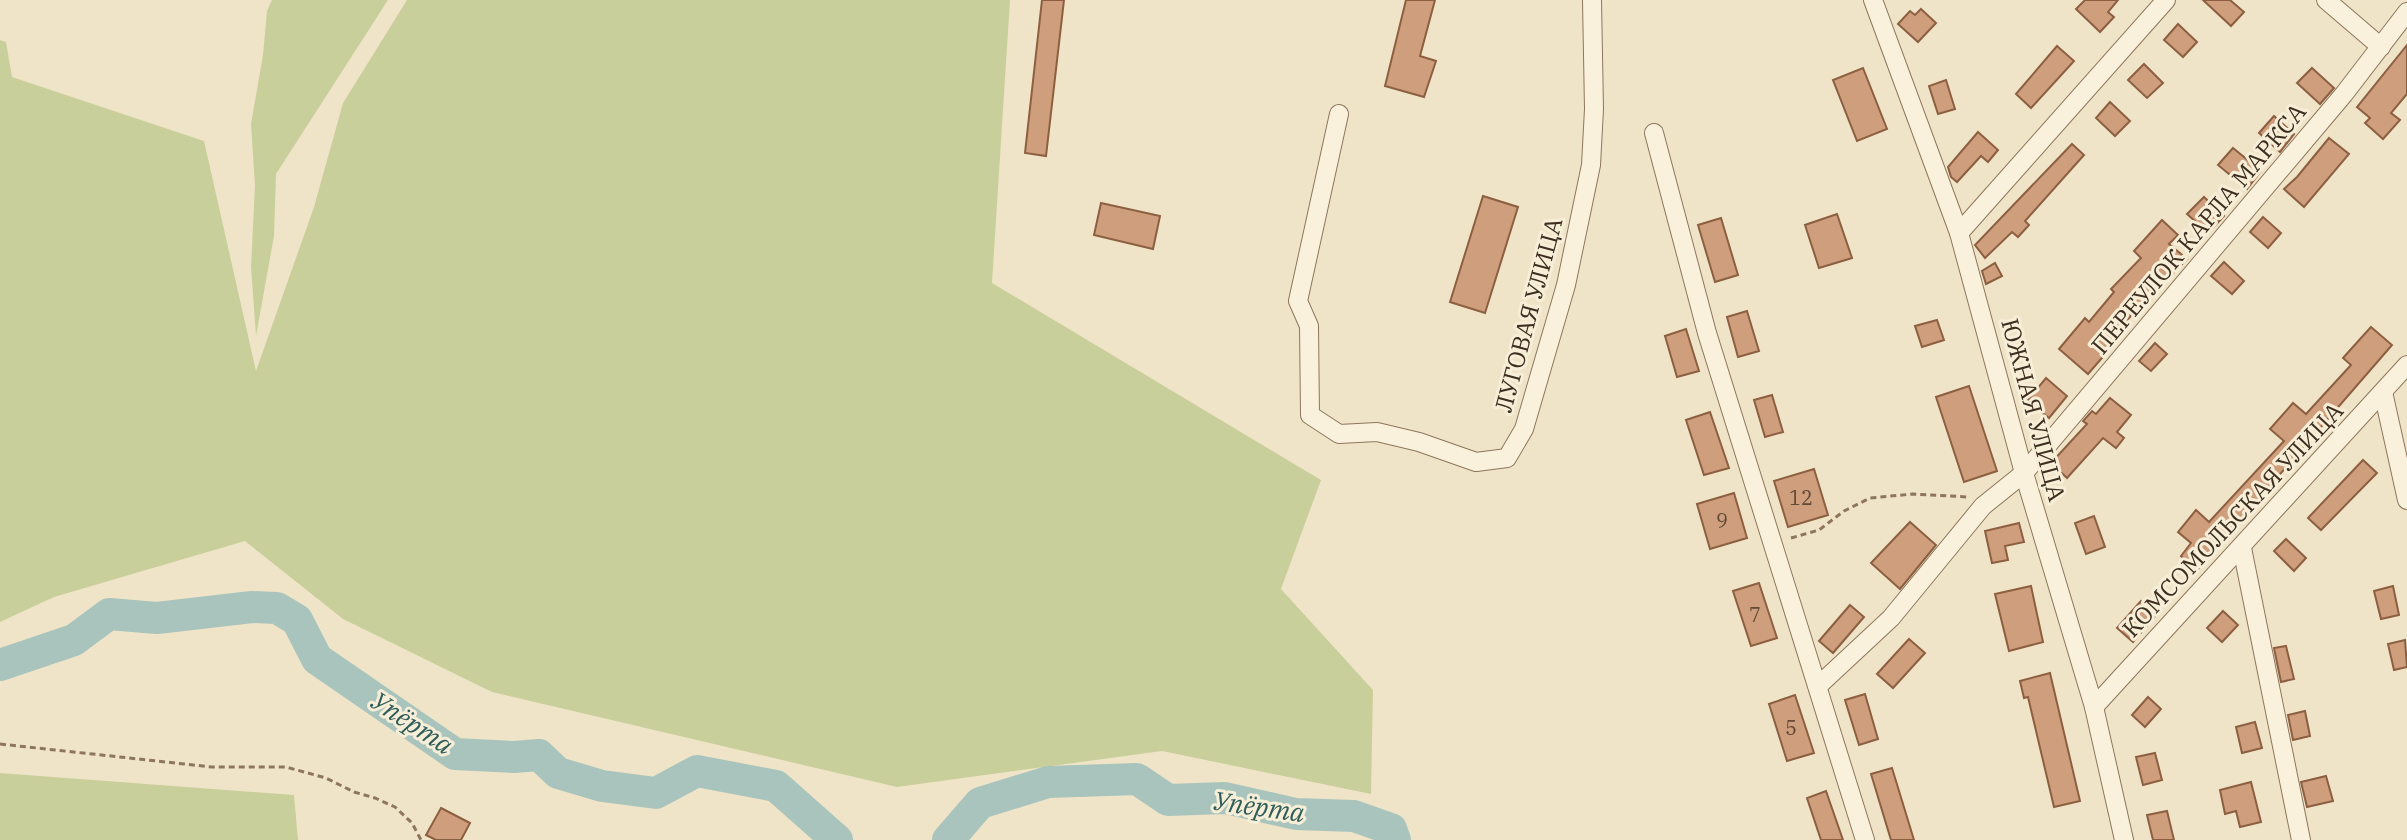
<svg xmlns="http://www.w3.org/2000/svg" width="2407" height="840" viewBox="0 0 2407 840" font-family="'IBM Plex Serif',serif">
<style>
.green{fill:#c9cf9b}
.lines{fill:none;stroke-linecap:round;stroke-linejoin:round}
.river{stroke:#a9c4bc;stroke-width:32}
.building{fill:#cf9f7d;stroke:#8d5f41;stroke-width:2}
.minor-casing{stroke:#8d765c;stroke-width:20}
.path{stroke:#8d765c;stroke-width:3;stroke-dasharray:6 4;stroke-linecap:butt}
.minor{stroke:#faf1dc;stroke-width:18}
.labels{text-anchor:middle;stroke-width:6;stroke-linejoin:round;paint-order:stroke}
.number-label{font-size:20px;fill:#624a37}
.street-label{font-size:24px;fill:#3d2e20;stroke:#f7eed8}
.water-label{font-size:26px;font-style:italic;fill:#2f5d5a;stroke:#f7eed8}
</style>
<rect width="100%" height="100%" fill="#f0e4c8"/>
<g class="green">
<polygon points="272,0 388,0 276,174 274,236 256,336 251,267 255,185 251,124 263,55 267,11"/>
<polygon points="407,0 1010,0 992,283 1321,480 1281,589 1373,690 1371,794 1162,751 897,787 492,692 343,619 245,541 54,597 0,622 0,40 6,42 12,77 204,141 256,371 314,207 343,103"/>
<polygon points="0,773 294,795 298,840 0,840"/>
</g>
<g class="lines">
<g class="river">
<polyline points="0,665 74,640 109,614 157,618 252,607 277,608 297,620 317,659 455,754 514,757 539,755 558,773 602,786 656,793 697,771 776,786 837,840"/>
<polyline points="948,840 980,803 1048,782 1137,779 1168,800 1225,798 1296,814 1354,816 1391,829 1395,840"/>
</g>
</g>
<g class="building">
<polygon points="1042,0 1064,0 1046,156 1025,153"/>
<polygon points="1406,0 1435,0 1420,56 1436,61 1424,97 1385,86"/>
<polygon points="2085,0 2118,0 2108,12 2114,17 2100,32 2076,9"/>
<polygon points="2203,0 2230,0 2244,12 2231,26"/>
<polygon points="1921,9 1936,23 1918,42 1898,24 1910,11 1915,15"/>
<polygon points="2178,24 2197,42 2183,57 2164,40"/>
<polygon points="2407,45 2407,94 2391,113 2400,120 2383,139 2365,123 2370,118 2357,107"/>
<polygon points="2057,46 2074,61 2031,108 2016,94"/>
<polygon points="2144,64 2163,83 2147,98 2128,80"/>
<polygon points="1863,68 1887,129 1857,141 1833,80"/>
<polygon points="2312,68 2334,88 2320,104 2297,83"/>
<polygon points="1946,80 1955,109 1938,114 1929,86"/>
<polygon points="2110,102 2130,121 2115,136 2096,118"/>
<polygon points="2274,116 2294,134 2280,152 2259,133"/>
<polygon points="1978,132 1998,150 1988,162 1981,156 1957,182 1951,177 1948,167"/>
<polygon points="2329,138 2349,154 2304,207 2284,189 2297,177"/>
<polygon points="2072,144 2084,155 2025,221 2029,225 2018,237 2012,232 1985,258 1975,245"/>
<polygon points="2233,148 2261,171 2247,189 2218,165"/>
<polygon points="1483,196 1518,207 1485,313 1450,302"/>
<polygon points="2204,197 2224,216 2208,233 2187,214"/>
<polygon points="1101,203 1160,216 1153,249 1094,235"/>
<polygon points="1837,214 1852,258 1819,268 1805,225"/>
<polygon points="2263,217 2281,233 2268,248 2250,232"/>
<polygon points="1721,218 1738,275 1715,282 1698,225"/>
<polygon points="2162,220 2178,235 2169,244 2187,259 2126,321 2128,323 2112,342 2114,344 2088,374 2059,349 2085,318 2089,322 2114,292 2111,289 2141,258 2134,251"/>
<polygon points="2224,262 2244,281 2232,294 2211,276"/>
<polygon points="1995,263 2002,276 1986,284 1982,271"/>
<polygon points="1747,311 1759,351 1738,357 1727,317"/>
<polygon points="1937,320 1944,340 1922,347 1915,326"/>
<polygon points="2371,327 2392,345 2197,570 2181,556 2191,543 2178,532 2196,510 2209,522 2284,441 2270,429 2293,403 2306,414 2351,365 2343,358"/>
<polygon points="1686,329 1699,371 1677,377 1665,336"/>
<polygon points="2155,343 2167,354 2151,371 2139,361"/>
<polygon points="2046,378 2067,396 2049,418 2027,401"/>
<polygon points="1969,386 1997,471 1964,482 1936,397"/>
<polygon points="1772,395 1783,432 1765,437 1754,400"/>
<polygon points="2110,398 2131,415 2117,432 2124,438 2116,448 2103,438 2067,478 2051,463 2087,424 2083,421 2092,411 2096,414"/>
<polygon points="1710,412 1729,468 1704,475 1686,420"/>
<polygon points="2363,460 2377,473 2321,530 2308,518"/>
<polygon points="1814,469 1828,515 1788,527 1774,481"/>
<polygon points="1734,493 1747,538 1710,549 1697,504"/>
<polygon points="2094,516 2105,547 2086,554 2075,523"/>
<polygon points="1910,522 1936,545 1900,589 1871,563"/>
<polygon points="2019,523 2024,542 2005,546 2008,560 1992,563 1985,531"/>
<polygon points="2286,539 2306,558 2294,571 2274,551"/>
<polygon points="1759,583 1777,638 1751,646 1733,591"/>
<polygon points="2031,586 2043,642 2009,651 1995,594"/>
<polygon points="2393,586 2399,615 2381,619 2374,591"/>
<polygon points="2141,601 2156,615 2133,642 2117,628"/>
<polygon points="1850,605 1864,617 1833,653 1819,641"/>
<polygon points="2223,611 2238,625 2222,642 2207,628"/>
<polygon points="1909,639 1925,653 1893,688 1877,674"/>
<polygon points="2405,640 2407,667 2394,670 2388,644"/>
<polygon points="2286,646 2294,679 2281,682 2274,648"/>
<polygon points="2050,673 2080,801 2054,807 2028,697 2024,698 2020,681"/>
<polygon points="1865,694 1878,739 1859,745 1845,700"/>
<polygon points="1795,695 1814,753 1787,761 1769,704"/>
<polygon points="2148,697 2161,709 2145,727 2132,715"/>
<polygon points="2305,711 2310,736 2293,740 2288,715"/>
<polygon points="2255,722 2262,748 2242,753 2236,727"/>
<polygon points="2155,753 2162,780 2143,785 2136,757"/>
<polygon points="1892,768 1914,840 1891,840 1871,774"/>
<polygon points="2326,776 2333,801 2307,807 2301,782"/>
<polygon points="2251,782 2261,822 2240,827 2236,811 2225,814 2220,790"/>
<polygon points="1826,791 1843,840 1821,840 1807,798"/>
<polygon points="441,808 470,823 461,840 436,840 426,835"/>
<polygon points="2167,811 2174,840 2153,840 2147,815"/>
</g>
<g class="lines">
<g class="minor-casing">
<g id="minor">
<polyline points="1873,0 1959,233 2024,473 2094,707 2124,840"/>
<polyline points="2326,0 2381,47"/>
<polyline points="1339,114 1298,301 1309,326 1310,415 1339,434 1377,432 1419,442 1476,462 1507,458 1524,429 1566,285 1591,165 1594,109 1592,0"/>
<polyline points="1654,133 1707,333 1865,840"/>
<polyline points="1959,233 2166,0"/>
<polyline points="2383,392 2407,500"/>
<polyline points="2242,548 2301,840"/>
<polyline points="1818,686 1891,618 1983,506 2024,473 2344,94 2407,12"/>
<polyline points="2094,707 2407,365"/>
</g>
</g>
<g class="path">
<polyline points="1791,538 1819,530 1844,511 1870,498 1913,494 1968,497"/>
<polyline points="0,744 212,767 286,767 326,778 354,792 375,798 395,807 412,823 421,840"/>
</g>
<use href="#minor" class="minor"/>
</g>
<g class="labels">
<g class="number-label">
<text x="1801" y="505">12</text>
<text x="1722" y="528">9</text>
<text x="1755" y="622">7</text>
<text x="1791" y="735">5</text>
</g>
<g class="street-label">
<text transform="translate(2199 229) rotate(-50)" y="8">ПЕРЕУЛОК КАРЛА МАРКСА</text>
<text transform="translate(1529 315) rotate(-75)" y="8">ЛУГОВАЯ УЛИЦА</text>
<text transform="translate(2033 410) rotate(75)" y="8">ЮЖНАЯ УЛИЦА</text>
<text transform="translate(2233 520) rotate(-47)" y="8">КОМСОМОЛЬСКАЯ УЛИЦА</text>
</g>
<g class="water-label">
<text transform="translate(412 723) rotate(33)" y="9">Упёрта</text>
<text transform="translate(1259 807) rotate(8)" y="9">Упёрта</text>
</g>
</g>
</svg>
